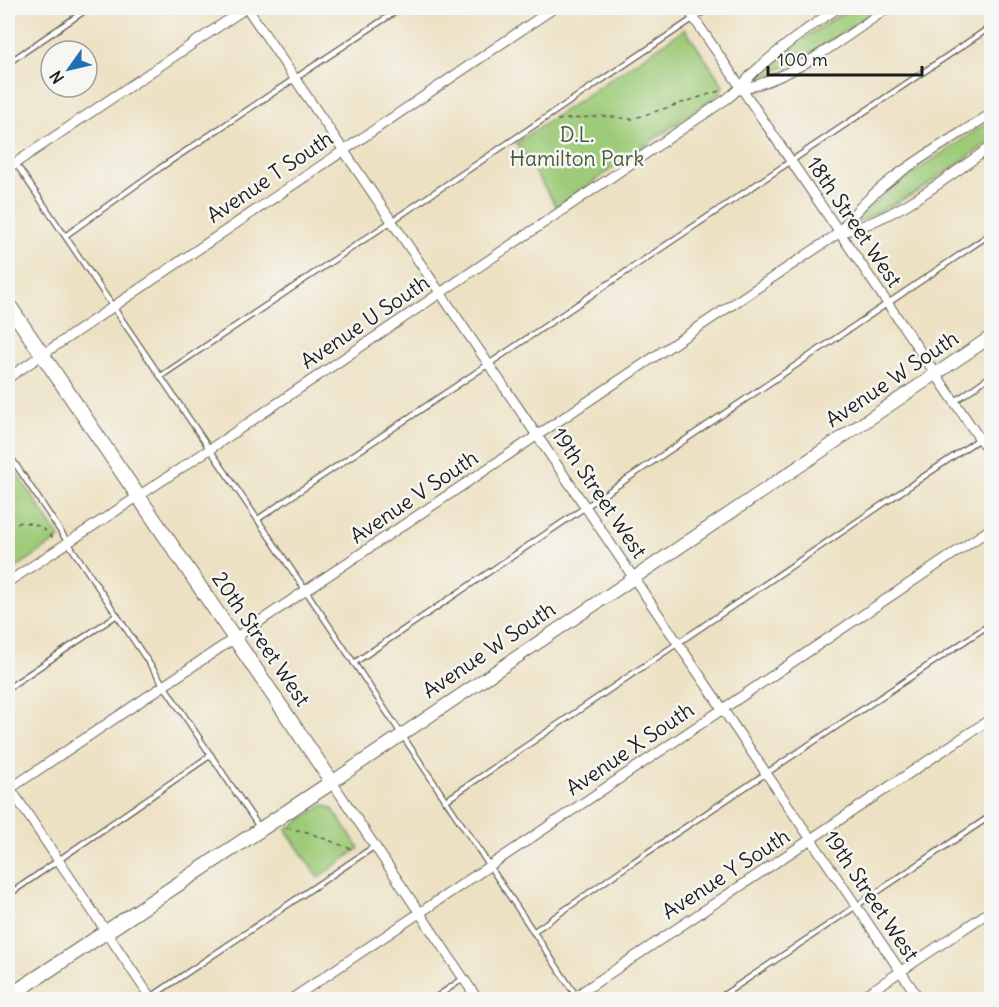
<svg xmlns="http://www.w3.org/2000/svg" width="999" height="1007" viewBox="0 0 999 1007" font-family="Delius,sans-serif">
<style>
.green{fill:#9ecb79;stroke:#5d744a;stroke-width:1.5}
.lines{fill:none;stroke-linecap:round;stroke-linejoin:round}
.service-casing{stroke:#656156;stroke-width:7}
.minor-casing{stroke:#656156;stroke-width:11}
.tertiary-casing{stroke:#656156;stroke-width:14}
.secondary-casing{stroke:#656156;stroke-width:16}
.path{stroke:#656156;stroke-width:1.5;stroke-dasharray:4.5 4.5;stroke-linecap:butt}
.service{stroke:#fff;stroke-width:4.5}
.minor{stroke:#fff;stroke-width:9}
.tertiary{stroke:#fff;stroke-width:12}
.secondary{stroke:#fff;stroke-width:14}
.labels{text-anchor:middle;stroke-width:5;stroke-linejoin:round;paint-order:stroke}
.park-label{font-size:21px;fill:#4a593d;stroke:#f6f6f2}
.street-label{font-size:21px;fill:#1c1c1c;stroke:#f6f6f2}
</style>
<rect width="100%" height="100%" fill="#f6f6f2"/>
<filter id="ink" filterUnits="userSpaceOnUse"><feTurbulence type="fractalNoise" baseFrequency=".0167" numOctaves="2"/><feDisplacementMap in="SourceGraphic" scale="12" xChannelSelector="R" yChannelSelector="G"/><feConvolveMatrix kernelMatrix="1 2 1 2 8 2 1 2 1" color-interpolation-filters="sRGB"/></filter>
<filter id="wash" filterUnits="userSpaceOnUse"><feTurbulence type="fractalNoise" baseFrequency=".008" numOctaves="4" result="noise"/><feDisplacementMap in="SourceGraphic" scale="24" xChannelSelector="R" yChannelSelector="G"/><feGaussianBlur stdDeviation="1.35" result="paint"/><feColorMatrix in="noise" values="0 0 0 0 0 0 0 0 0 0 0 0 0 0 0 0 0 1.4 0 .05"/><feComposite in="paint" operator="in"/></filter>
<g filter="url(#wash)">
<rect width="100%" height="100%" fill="#ede1c3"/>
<g class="green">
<polygon points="850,8 879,8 818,49 759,80 758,77 807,36"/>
<polygon points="685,29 723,85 720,93 557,207 516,143"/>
<polygon points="991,120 991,141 917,192 855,224 855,219 900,182"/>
<polygon points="8,460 60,538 8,573"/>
<polygon points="323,805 332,808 359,848 318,878 286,830"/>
</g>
</g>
<g filter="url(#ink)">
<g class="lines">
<g class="service-casing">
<g id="service">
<polyline points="8,63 89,8"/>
<polyline points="8,152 302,585 579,1000"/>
<polyline points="65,236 160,168 401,8"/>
<polyline points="161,376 709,8"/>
<polyline points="954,402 992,375"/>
<polyline points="8,453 259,827"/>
<polyline points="258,519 992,26"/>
<polyline points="354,663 992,233"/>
<polyline points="8,688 117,615"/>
<polyline points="445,801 979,439"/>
<polyline points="8,895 211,755"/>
<polyline points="533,932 630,864 992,623"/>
<polyline points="151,997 375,846"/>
<polyline points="432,1000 464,978"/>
<polyline points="716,1000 992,815"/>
</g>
</g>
<g class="minor-casing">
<g id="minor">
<polyline points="247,8 920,1000"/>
<polyline points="687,8 992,457"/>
<path d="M742,89C796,77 843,38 888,8"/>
<polyline points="8,168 246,8"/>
<path d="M839,233C875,180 939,148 992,113"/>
<polyline points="8,378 554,8"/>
<path d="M8,582L210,449L728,98C739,90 745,81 754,72C780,48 809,27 838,8"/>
<polyline points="332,782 478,1000"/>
<polyline points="8,785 152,1000"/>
<path d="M8,790L839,233C896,220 944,179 992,146"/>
<polyline points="290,1000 992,528"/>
<polyline points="570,1000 992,718"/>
<polyline points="858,1000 992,910"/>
</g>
</g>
<g class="tertiary-casing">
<polyline id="tertiary" points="332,782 992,336"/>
</g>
<g class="secondary-casing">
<polyline id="secondary" points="8,304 332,782 8,997"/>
</g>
<g class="path">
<polyline points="557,120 602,116 632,119 719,91"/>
<path d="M8,525C24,519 44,524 54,540"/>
<polyline points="287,828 307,832 354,850"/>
</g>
<use href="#service" class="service"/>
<use href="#minor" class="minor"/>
<use href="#tertiary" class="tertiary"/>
<use href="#secondary" class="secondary"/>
</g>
</g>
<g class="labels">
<g class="park-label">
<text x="577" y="142">D.L.<tspan x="577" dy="24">Hamilton Park</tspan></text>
</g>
<g class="street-label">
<text transform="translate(270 177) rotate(-34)" y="7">Avenue T South</text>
<text transform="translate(854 222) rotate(56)" y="7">18th Street West</text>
<text transform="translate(365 322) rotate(-34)" y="7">Avenue U South</text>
<text transform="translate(892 379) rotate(-34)" y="7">Avenue W South</text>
<text transform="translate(599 493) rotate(56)" y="7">19th Street West</text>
<text transform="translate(414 497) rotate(-34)" y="7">Avenue V South</text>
<text transform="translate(261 639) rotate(56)" y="7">20th Street West</text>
<text transform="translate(489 650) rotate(-34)" y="7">Avenue W South</text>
<text transform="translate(630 749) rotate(-34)" y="7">Avenue X South</text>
<text transform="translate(726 874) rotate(-33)" y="7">Avenue Y South</text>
<text transform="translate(871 896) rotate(56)" y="7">19th Street West</text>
</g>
</g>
<rect width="999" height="1007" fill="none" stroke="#f6f6f2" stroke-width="30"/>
<g transform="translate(69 69) rotate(236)"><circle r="28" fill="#f6f6f2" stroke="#9f9f9c" stroke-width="1.5"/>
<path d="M0-4.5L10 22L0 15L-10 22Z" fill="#1f6fb2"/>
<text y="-9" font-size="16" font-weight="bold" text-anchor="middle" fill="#1c1c1c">N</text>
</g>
<path d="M768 66v9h154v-9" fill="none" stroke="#1c1c1c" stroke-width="3"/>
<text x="777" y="66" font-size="18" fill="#1c1c1c" stroke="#f6f6f2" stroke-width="4.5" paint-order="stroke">100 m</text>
</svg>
